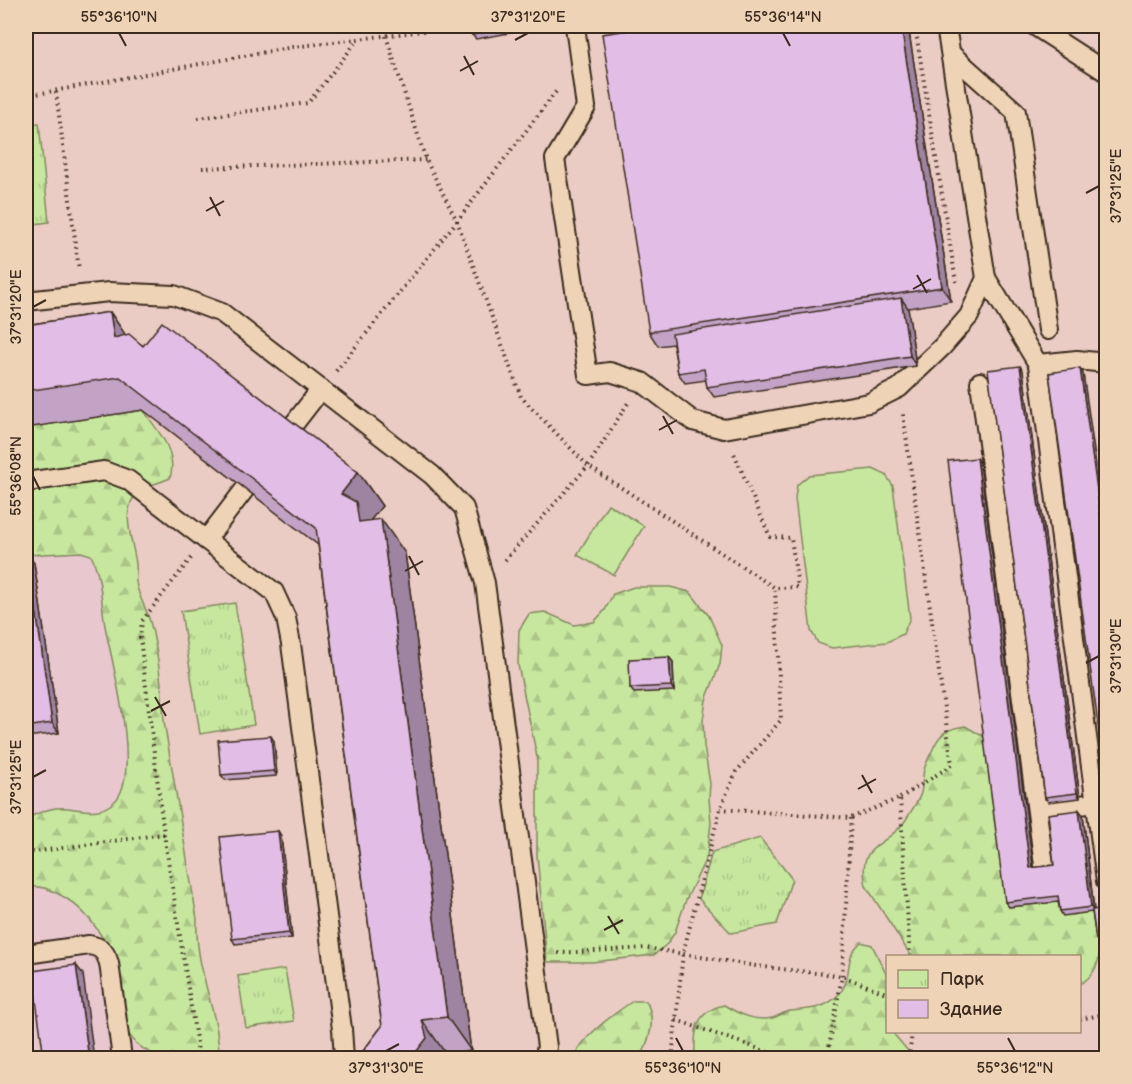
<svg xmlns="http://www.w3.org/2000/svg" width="1132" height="1084" viewBox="0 0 1132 1084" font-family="'Balsamiq Sans',sans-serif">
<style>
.built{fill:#e8c8ce}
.forest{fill:url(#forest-firs);stroke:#81885e;stroke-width:1.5}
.park{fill:url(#park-tufts);stroke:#81885e;stroke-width:1.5}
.pitch{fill:#c7e79f;stroke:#81885e;stroke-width:1.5}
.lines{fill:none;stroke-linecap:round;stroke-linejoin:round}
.service-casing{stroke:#3b2a1e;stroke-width:22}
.path{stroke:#3b2a1e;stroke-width:4;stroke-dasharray:1.5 4.5;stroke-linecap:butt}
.service{stroke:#efd3b6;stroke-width:18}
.wall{fill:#c2a3c6;stroke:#3b2a1e;stroke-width:1.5}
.shaded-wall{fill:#9e84a1;stroke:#3b2a1e;stroke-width:1.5}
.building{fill:#e2bde6;stroke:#3b2a1e;stroke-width:1.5}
.ticks{fill:none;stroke:#3b2a1e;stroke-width:2}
.neatline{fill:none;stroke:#3b2a1e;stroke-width:2}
.ticks-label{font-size:15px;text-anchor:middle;fill:#3b2a1e}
</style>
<defs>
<pattern id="forest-firs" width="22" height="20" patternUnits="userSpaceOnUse" patternTransform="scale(1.5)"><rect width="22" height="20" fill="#c7e79f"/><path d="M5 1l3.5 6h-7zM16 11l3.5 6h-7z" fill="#acc688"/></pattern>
<pattern id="park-tufts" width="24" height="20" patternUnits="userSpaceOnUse" patternTransform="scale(1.5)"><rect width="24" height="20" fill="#c7e79f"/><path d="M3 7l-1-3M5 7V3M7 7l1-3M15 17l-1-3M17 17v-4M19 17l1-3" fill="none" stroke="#acc688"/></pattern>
</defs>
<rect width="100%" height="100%" fill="#ebccc4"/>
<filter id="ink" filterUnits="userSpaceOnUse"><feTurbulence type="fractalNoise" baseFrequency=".0167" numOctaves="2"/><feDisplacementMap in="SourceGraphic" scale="12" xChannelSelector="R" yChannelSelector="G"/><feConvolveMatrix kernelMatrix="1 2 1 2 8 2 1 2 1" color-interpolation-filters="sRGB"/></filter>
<g filter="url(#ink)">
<g class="built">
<polygon points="26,518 98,522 149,806 26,838"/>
<polygon points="141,852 191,1058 26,1058 26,869"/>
</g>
<g class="forest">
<path d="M143,410C158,431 178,452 170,478C157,484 142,486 134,497C121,515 134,545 136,564C137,570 135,576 136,582C138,597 148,611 151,625C159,657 162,689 164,721L197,919C195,954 207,987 215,1021C218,1033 218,1046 220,1058C192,1058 159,1064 137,1044C113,1022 119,980 110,953C101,931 84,909 64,897C51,890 40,884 26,888V818C35,815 45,809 56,808C76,806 95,818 113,803C144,778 112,663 105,626C101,602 102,578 91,555L81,552L26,555V428Z"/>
<polygon points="634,587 670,587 690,592 709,616 722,645 720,664 706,700 703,720 704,746 710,784 709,798 711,823 707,856 686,900 675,932 668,943 654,955 592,962 547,962 537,855 537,757 518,665 519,630 529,614 545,612 574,625 594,622 605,610 613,594"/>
<path d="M965,726L986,738L1009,907L1061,901L1094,912C1099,938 1108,968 1080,984V956H911L866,886C856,841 887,848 905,821C910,813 918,802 921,793C923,785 922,777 924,770C926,763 936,741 940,737C946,729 956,728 965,726Z"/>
<path d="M861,942L872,945L886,974L888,1032H892L914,1058H695C694,1032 694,1012 724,1005C739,1014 755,1022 772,1018C778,1017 783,1012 790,1011C807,1009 824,1010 837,996C851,983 846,968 852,953C854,949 858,945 861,942Z"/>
<path d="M633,1001H646C657,1020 649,1039 641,1058H575C580,1037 615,1013 633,1001Z"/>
</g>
<g class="park">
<polygon points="39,123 49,222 26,225 26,124"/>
<polygon points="235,603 254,725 200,734 181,611"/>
<polygon points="760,838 792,879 777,924 731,933 699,899 712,852"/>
<polygon points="285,969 294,1021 246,1028 238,976"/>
</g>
<g class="pitch">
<polygon points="873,469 886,475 893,486 910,618 903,634 887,642 832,648 818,643 811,631 795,498 797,485 809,475"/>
<polygon points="608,504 644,526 614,575 577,555"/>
</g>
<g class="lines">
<g class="service-casing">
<g id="service">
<polyline points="575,26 586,107 555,159 588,375 610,372 642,382 693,421 724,429 869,403 899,388 942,347 969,316 986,278 946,26"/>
<polyline points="1035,26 1106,72"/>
<polyline points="951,54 1016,112 1048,330"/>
<polyline points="986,278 1038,364 1077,360 1106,363"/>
<polyline points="26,301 109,292 174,295 222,313 432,475 464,508 485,583 547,1047 544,1058"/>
<polyline points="1038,364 1106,881"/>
<polyline points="980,382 1044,865"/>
<polyline points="287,433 321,389"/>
<polyline points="26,482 104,471 128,480 274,592 286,618 291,644 342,1029 344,1058"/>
<polyline points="206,540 245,489"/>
<polyline points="1037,810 1096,803"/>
<path d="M26,954L89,945C101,947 105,951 109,963L122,1058"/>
</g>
</g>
<g class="path">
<polyline points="915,26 956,282"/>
<polyline points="386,36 426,160 457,221 521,397 588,466 775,588"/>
<polyline points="56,92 79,270"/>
<polyline points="26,96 293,47 463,26"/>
<polyline points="198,118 308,103 358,40"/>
<polyline points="202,168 426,160"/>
<polyline points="336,371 457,221 558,89"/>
<polyline points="191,558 142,621 140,638 164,834 199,1058"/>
<polyline points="505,560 588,466 628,403"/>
<polyline points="900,798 952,765 903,414"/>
<polyline points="720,809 851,818 900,798 910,956"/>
<polyline points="26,853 164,834"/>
<polyline points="558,953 647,948 756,966 842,976 888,994"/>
<polyline points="1080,1019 1106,1014"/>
<polyline points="676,1020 785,1058"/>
<polyline points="672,1058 683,953 720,809 736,772 781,720 775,588 798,587 791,538 770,537 733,451"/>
<polyline points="827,1058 842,976 851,818"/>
<polyline points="909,1058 912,1032"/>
</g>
<use href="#service" class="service"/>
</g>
<g class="wall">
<polygon points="471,26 514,26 515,32 476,39 472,35"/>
<polygon points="657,26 908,26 951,301 908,308 916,366 714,397 707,387 706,380 685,383 678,373 673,344 658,346 649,332"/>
<polygon points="110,312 125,335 358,472 382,506 370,520 405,553 471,1051 446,1054 447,1059 357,1059 382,1026 318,545 143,410 26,428 26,325"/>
<polygon points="1020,366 1023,371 1080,798 1048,802 1045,797"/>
<polygon points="977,458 980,463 1033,868 1054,865 1079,810 1083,815 1094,910 1107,908 1107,943 1100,944 1096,939 1092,912 1063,916 1060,911 1058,902 1009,907 1005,902"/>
<polygon points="26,554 34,563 59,733 26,737"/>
<polygon points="669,657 673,662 674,691 634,693 630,688"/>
<polygon points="274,741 277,776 225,780 221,775"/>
<polygon points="278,831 281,836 292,938 235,944 232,939"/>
</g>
<g class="shaded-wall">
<polygon points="901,26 908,26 951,301 942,287"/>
<polygon points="901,298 908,308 916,366 910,356"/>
<polygon points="110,312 133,346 114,338"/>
<polygon points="1020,366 1023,371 1080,798 1077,793"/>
<polygon points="1080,368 1083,373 1107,542 1107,562"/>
<polygon points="977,458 980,463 1034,873 1030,868"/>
<polygon points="358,472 382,506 370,521 359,522 341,494"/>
<polygon points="381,519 405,553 471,1051 447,1017"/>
<polygon points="28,554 34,563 59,733 52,723"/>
<polygon points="669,657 673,662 674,691 671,686"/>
<polygon points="271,736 274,741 277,776 274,771"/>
<polygon points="1079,810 1083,815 1094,912 1091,907"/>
<polygon points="278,831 281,836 292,938 289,933"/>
<polygon points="76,965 83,974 94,1059 89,1059"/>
<polygon points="422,1020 446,1054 447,1059 421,1059 416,1052"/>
</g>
<g class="building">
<polygon points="471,26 512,26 512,27 472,35"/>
<polygon points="657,26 901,26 942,287 649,332 602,34"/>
<polygon points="901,298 910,356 707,387 704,369 678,373 672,334"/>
<polygon points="110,312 114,338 129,334 143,346 162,322 358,472 341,494 356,502 359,522 381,519 447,1017 422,1020 427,1038 416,1052 425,1059 357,1059 382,1026 316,528 120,377 26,391 26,325"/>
<polygon points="1020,366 1077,793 1045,797 988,370"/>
<polygon points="1080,368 1107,562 1107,788 1049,373"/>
<polygon points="977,458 1030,868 1054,865 1048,814 1079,810 1091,907 1060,911 1058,896 1005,902 948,461"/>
<polygon points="26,554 28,554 52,723 26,727"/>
<polygon points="669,657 671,686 630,688 629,659"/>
<polygon points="271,736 274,771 221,775 218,740"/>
<polygon points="278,831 289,933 232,939 220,837"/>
<polygon points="1107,908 1107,938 1096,939 1092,910"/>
<polygon points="76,965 89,1059 38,1059 44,1058 32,971"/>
</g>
</g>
<path class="ticks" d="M119,33L126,46M783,33L790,46M515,40L528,33M464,56L474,75M460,71L478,61M1086,193L1099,186M210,197L220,216M206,211L224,201M917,275L927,293M913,289L931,279M33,307L46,300M663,416L673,434M659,430L677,420M33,476L40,490M409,556L419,575M405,571L423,561M1086,663L1099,656M155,697L166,716M151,711L170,701M862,775L872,793M33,777L46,770M858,789L876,779M608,916L619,934M604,930L623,920M676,1038L683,1051M1008,1038L1015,1051M386,1051L399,1044"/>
<rect width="1132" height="1084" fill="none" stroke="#efd3b6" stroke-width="66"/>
<rect x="886" y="955" width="195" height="78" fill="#efd3b6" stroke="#a78f79" stroke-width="1.5"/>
<rect x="898" y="970" width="30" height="18" fill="url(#park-tufts)" stroke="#a78f79" stroke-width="1.5"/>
<text x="940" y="985" font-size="18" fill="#3b2a1e">Парк</text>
<rect x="898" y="1000" width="30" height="18" fill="#e2bde6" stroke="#a78f79" stroke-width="1.5"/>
<text x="940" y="1015" font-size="18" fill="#3b2a1e">Здание</text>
<rect x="33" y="33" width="1066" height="1018" class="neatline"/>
<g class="ticks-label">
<text x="119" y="22">55°36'10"N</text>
<text x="528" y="22">37°31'20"E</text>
<text x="783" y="22">55°36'14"N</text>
<text transform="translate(1116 186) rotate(-90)" y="5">37°31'25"E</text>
<text transform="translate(16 307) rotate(-90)" y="5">37°31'20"E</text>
<text transform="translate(16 476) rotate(-90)" y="5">55°36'08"N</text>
<text transform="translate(1116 656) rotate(-90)" y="5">37°31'30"E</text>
<text transform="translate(16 777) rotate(-90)" y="5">37°31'25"E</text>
<text x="386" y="1073">37°31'30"E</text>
<text x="683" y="1073">55°36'10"N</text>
<text x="1015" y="1073">55°36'12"N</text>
</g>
</svg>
